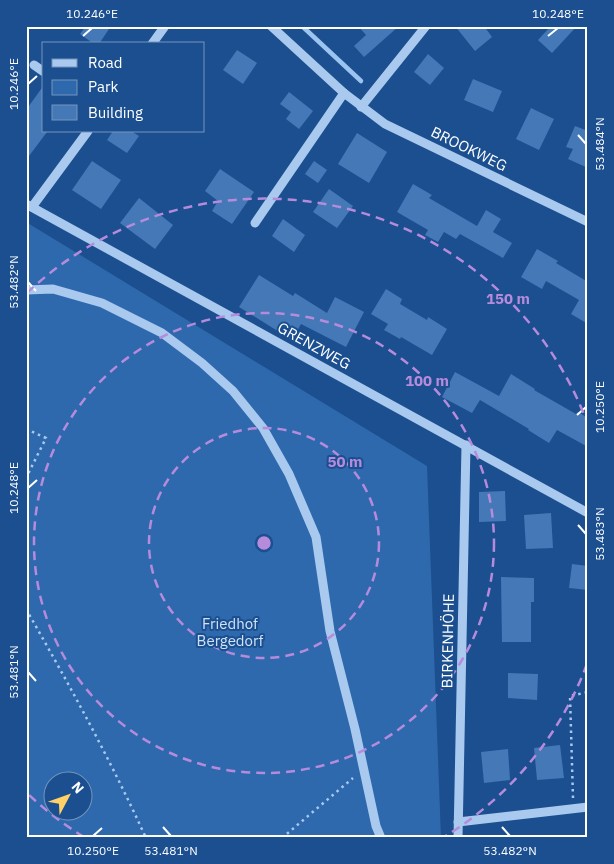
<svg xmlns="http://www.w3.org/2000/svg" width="614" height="864" viewBox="0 0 614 864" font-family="'IBM Plex Sans',sans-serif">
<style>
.green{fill:#2e69ad;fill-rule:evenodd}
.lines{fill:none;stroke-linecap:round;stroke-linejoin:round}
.stream{stroke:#9cc4f0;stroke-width:4.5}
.building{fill:#4478b7}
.path{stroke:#a9c9ee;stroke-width:2.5;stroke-dasharray:2.5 4;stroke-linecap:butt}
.minor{stroke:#a9c9ee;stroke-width:9}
.ticks{fill:none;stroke:#fff;stroke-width:2}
.ring{fill:none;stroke:#b68bdc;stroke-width:2.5;stroke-dasharray:9 6}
.labels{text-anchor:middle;stroke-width:4;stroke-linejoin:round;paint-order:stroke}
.street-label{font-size:15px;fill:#fff;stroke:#1b4f8f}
.park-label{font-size:15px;fill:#cfe3fa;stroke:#1b4f8f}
.centre{fill:#b68bdc;stroke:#1b4f8f;stroke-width:2.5}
.ring-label{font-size:15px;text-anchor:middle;font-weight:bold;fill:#b68bdc;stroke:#1b4f8f;stroke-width:4;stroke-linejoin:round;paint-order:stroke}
.neatline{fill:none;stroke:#fff;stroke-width:2}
.ticks-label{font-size:12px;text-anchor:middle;fill:#fff}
</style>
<rect width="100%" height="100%" fill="#1b4f8f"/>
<path class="green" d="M26,222L427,466L441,838H26ZM52,782H82V812H52Z"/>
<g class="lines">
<polyline class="stream" points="302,26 361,81"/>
</g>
<g class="building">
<polygon points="86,26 111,26 99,44 94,44 80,34"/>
<polygon points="358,26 399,26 364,57 354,46 366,35"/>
<polygon points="455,26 484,26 492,37 475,51"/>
<polygon points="551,26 577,26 552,53 538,40"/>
<polygon points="237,50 257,63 243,84 223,70"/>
<polygon points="428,54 444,68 430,85 414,72"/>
<polygon points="473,79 502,91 493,112 464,100"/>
<polygon points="44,85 44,131 47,132 26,160 26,110"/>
<polygon points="289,92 313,111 299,129 286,119 291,112 280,104"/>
<polygon points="531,108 554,119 539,150 516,139"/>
<polygon points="575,126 588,131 588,168 568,159 573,149 566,147"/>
<polygon points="113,131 131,131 139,136 127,153 107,140"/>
<polygon points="357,133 387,152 369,183 338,164"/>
<polygon points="92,161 121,180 101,209 72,190"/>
<polygon points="314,161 327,170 318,183 305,174"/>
<polygon points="220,169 254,192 232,224 212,211 218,201 205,191"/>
<polygon points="413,184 432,195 429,198 477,226 486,210 501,219 493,232 512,243 503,258 460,234 456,239 444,232 438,242 425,235 428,230 397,212"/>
<polygon points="329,189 353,206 337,228 313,212"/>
<polygon points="139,198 173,225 155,249 120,223"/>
<polygon points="283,219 305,235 294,252 272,236"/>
<polygon points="537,249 558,261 556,263 588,282 588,324 571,314 579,300 546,281 542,289 521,277"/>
<polygon points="259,275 293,296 295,293 327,313 335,297 364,312 346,347 301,324 292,340 239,307"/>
<polygon points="386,289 402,299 400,304 427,320 428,317 447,329 432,355 401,337 400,339 384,330 388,324 371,314"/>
<polygon points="455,372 499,396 511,374 535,389 534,390 576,414 578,412 588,418 588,447 557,430 549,443 528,430 529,429 480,400 472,413 442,397"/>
<polygon points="505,491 506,521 479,522 479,492"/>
<polygon points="551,513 553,548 526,549 524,515"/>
<polygon points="572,564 588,566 588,590 569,588"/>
<polygon points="501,577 534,578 534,602 531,602 531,642 502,642"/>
<polygon points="508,673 538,674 537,700 508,698"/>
<polygon points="560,745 564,778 537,780 534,748"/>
<polygon points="508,749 510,780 484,783 481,752"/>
</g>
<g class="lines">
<g class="path">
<polyline points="26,429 46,438 26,478"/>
<path d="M26,609C69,684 110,759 146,838"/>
<polyline points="573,798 570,696 588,692"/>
<polyline points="282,838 353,778"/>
</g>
<g class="minor">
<polyline points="271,26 344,93 385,124 588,222"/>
<polyline points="152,44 165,26"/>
<polyline points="34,65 44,72"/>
<polyline points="361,107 426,26"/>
<polyline points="26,204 588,513"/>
<polyline points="32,207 88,131"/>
<polyline points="255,223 344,93"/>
<polyline points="26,290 53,289 102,303 162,333 202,363 233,391 263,428 289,474 316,537 330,631 355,729 376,826 381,838"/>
<polyline points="458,822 588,807"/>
<polyline points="458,838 466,445"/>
</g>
</g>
<path class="ticks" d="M83,36L92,28M548,36L558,28M28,84L37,76M578,135L586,144M28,282L36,291M577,415L586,407M28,488L37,480M578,525L586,534M28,672L36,681M163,827L171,836M502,827L510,836M93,836L102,828"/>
<g class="ring">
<circle cx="264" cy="543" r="115"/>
<circle cx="264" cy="543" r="230"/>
<path d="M587 664A345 345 0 0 1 444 837M84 837A345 345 0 0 1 27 793M27 293A345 345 0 0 1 587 422"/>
</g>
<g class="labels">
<g class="street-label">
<text transform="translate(469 149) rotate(26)" y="5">BROOKWEG</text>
<text transform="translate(314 346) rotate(29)" y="5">GRENZWEG</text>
<text transform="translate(448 641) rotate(-89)" y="5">BIRKENHÖHE</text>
</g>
<g class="park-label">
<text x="230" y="629">Friedhof<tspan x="230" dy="17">Bergedorf</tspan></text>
</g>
</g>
<circle cx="264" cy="543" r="8" class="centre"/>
<g class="ring-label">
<text x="508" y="304">150 m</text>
<text x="427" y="386">100 m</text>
<text x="345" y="467">50 m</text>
</g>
<rect width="614" height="864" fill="none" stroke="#1b4f8f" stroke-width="55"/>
<rect x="42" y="42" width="162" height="90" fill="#1b4f8f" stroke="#7695bc"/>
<rect x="52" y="59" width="25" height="8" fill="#a9c9ee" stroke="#7695bc"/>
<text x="88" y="68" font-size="15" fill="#ffffff">Road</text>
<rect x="52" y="80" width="25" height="15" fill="#2e69ad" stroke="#7695bc"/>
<text x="88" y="92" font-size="15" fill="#ffffff">Park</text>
<rect x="52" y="105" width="25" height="15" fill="#4478b7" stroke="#7695bc"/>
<text x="88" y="118" font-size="15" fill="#ffffff">Building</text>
<g transform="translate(68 796) rotate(49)"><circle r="24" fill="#1b4f8f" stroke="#7695bc"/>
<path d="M0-4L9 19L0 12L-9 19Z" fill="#ffd166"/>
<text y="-8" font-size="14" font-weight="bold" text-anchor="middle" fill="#ffffff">N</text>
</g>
<rect x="28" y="28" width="558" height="808" class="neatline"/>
<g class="ticks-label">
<text x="92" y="18">10.246°E</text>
<text x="558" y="18">10.248°E</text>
<text transform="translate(14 84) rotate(-90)" y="4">10.246°E</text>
<text transform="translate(600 144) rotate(-90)" y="4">53.484°N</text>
<text transform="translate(14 282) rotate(-90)" y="4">53.482°N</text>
<text transform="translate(600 407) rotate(-90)" y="4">10.250°E</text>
<text transform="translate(14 488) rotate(-90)" y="4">10.248°E</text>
<text transform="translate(600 534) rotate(-90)" y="4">53.483°N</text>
<text transform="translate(14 672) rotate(-90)" y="4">53.481°N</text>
<text x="93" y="855">10.250°E</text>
<text x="171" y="855">53.481°N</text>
<text x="510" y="855">53.482°N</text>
</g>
</svg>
